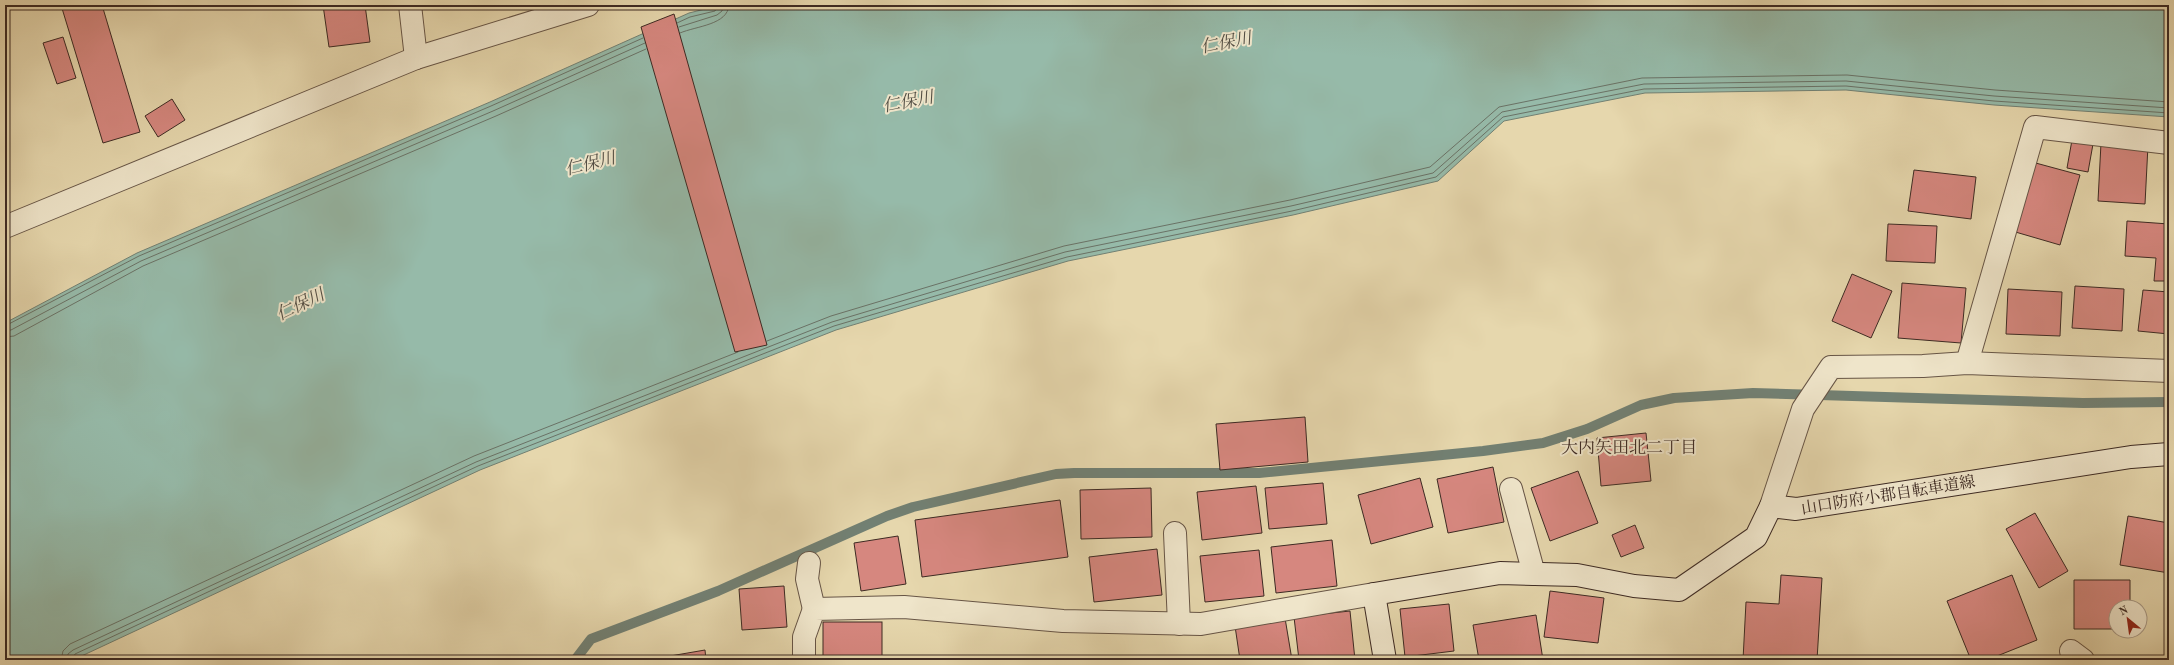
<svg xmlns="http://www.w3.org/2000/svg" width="2174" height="665" viewBox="0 0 2174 665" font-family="'Old Standard TT','Noto Serif JP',serif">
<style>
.water{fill:#96baa9;stroke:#728073}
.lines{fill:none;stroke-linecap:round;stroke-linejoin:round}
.shore{stroke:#6a7266;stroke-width:1}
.stream{stroke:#728073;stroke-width:10}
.building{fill:#d6877f;stroke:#3d2a23}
.street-casing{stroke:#675546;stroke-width:24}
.secondary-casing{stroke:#3d2a23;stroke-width:24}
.street{stroke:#efe5ca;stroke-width:22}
.secondary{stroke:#efe5ca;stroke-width:22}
.labels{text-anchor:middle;stroke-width:4;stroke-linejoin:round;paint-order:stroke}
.street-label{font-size:16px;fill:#3d2a23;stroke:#efe5ca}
.water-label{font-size:17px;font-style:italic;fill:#534e44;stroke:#efe5ca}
.neighbourhood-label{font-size:17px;fill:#3d2a23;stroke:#efe5ca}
</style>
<rect width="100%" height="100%" fill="#e6d7ad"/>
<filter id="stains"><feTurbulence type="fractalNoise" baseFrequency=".005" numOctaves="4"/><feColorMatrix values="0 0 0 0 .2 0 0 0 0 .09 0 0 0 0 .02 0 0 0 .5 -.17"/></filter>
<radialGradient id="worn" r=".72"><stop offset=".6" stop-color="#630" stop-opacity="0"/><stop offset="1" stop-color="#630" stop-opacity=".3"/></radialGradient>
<polygon class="water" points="721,5 2169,5 2169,117 1994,105 1846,90 1645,93 1504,121 1438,181 1293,215 1068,261 836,330 480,470 73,660 5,660 5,323 137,253 490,102 689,13"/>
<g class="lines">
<g class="shore">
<polyline points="677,23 690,17 715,11 718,5"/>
<polyline points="679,27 717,15 722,11 723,5"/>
<path d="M680,33C696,26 728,25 729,5"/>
<polyline points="5,326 139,256 491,106 643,38"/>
<polyline points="5,331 11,330 141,261 493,111 645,43"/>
<polyline points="5,337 14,336 143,266 496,116 646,49"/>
<polyline points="767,341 831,316 1064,246 1290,200 1430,167 1499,107 1642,78 1847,75 1995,90 2169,102"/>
<polyline points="61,660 63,651 70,644 474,456 738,352"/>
<polyline points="67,660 68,654 73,650 476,462 832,322 1065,252 1291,206 1433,173 1502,112 1644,84 1846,81 1994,96 2169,108"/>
<polyline points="72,660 75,654 478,466 834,326 1067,257 1292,211 1436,177 1503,117 1644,89 1846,86 1994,101 2169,113"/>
</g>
<polyline class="stream" points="575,660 591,639 718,591 887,516 913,507 1056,474 1074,473 1259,473 1483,451 1543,443 1587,429 1641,405 1674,398 1753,393 2083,403 2169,402"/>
</g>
<g class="building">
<polygon points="61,5 102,5 140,132 103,143"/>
<polygon points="323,5 365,5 370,42 329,47"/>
<polygon points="674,14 767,345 735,352 641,27"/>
<polygon points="63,37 76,78 57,84 43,43"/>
<polygon points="172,99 185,120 158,137 145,116"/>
<polygon points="2072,140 2093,144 2088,172 2067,168"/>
<polygon points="2101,143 2148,145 2145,204 2098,201"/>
<polygon points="2032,162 2080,175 2060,245 2012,231"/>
<polygon points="1914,170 1976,177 1971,219 1908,211"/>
<polygon points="2127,221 2169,224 2169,281 2154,281 2156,258 2125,256"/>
<polygon points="1888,224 1937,226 1935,263 1886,261"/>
<polygon points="1852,274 1892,291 1871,338 1832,321"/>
<polygon points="1902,283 1966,288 1961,343 1898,338"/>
<polygon points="2075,286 2124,289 2122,331 2072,328"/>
<polygon points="2008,289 2062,292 2060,336 2006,334"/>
<polygon points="2143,290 2169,292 2169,334 2138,331"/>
<polygon points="1305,417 1308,462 1220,470 1216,424"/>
<polygon points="1646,433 1651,481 1601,486 1597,438"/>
<polygon points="1493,467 1504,522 1448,533 1437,479"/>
<polygon points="1578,471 1598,523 1550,541 1531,488"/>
<polygon points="1420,478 1433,527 1371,544 1358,495"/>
<polygon points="1323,483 1327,524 1269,529 1265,488"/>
<polygon points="1256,486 1262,533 1202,540 1197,492"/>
<polygon points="1151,488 1152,537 1081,539 1080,490"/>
<polygon points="1060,500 1068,557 922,577 915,520"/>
<polygon points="2035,513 2068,571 2039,588 2006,529"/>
<polygon points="2128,516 2169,523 2169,573 2120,565"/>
<polygon points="1635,525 1644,548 1621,557 1612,535"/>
<polygon points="898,536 906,584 861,591 854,543"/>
<polygon points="1332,540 1337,586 1276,593 1271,547"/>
<polygon points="1157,549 1162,595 1094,602 1089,557"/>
<polygon points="1259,550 1264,596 1205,602 1200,556"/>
<polygon points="1781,575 1822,578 1817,660 1743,660 1746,602 1779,604"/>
<polygon points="2012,575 2037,640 1987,660 1971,660 1947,601"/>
<polygon points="2074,580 2130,580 2130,607 2116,607 2116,629 2074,629"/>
<polygon points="784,586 787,627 742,630 739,589"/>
<polygon points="1550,591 1604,598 1598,643 1544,637"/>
<polygon points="1449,604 1454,651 1405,657 1400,609"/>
<polygon points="1350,611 1355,660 1299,660 1294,617"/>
<polygon points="1536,615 1543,660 1479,660 1473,625"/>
<polygon points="1285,618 1292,660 1240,660 1235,626"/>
<rect x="823" y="622" width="59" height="38"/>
<polygon points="705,650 706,660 647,660"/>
</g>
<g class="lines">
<g class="street-casing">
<g id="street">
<polyline points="410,5 416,58"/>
<polyline points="5,227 416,58 588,5"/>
<polyline points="1967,363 2035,127 2169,143"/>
<polyline points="1511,489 1534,574"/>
<polyline points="1771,506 1803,409 1831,367 1923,366 1967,363 2169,371"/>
<polyline points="1175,533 1179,624"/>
<polyline points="809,563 807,579 814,609"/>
<polyline points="2071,651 2083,660"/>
<polyline points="804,660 804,637 814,609 904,607 1063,621 1201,624 1374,594"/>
</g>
</g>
<g class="secondary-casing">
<polyline id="secondary" points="1385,660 1374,594 1500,573 1577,575 1634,586 1679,590 1756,537 1771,506 1796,509 2131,457 2169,454"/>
</g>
<use href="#street" class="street"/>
<use href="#secondary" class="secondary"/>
</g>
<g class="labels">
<g class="street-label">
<text transform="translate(1888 494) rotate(-9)" y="6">山口防府小郡自転車道線</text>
</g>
<g class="water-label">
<text transform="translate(1226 42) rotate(-11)" y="6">仁保川</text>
<text transform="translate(908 101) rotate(-11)" y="6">仁保川</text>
<text transform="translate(590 163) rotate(-14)" y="6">仁保川</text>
<text transform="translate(300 304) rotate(-26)" y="6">仁保川</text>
</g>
<g class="neighbourhood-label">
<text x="1629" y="453">大内矢田北二丁目</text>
</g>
</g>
<rect width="2174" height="665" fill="none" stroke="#e6d7ad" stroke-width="20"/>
<rect x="6" y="6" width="2162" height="653" fill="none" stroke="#3d2a23" stroke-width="2"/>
<rect x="10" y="10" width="2154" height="645" fill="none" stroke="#3d2a23"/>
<g transform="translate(2128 619) rotate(331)"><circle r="19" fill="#efe5ca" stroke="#a89a87"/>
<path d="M0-3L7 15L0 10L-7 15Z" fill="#8f2418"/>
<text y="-6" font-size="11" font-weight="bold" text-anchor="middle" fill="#3d2a23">N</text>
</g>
<rect width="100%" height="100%" filter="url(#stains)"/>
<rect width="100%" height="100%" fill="url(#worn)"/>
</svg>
